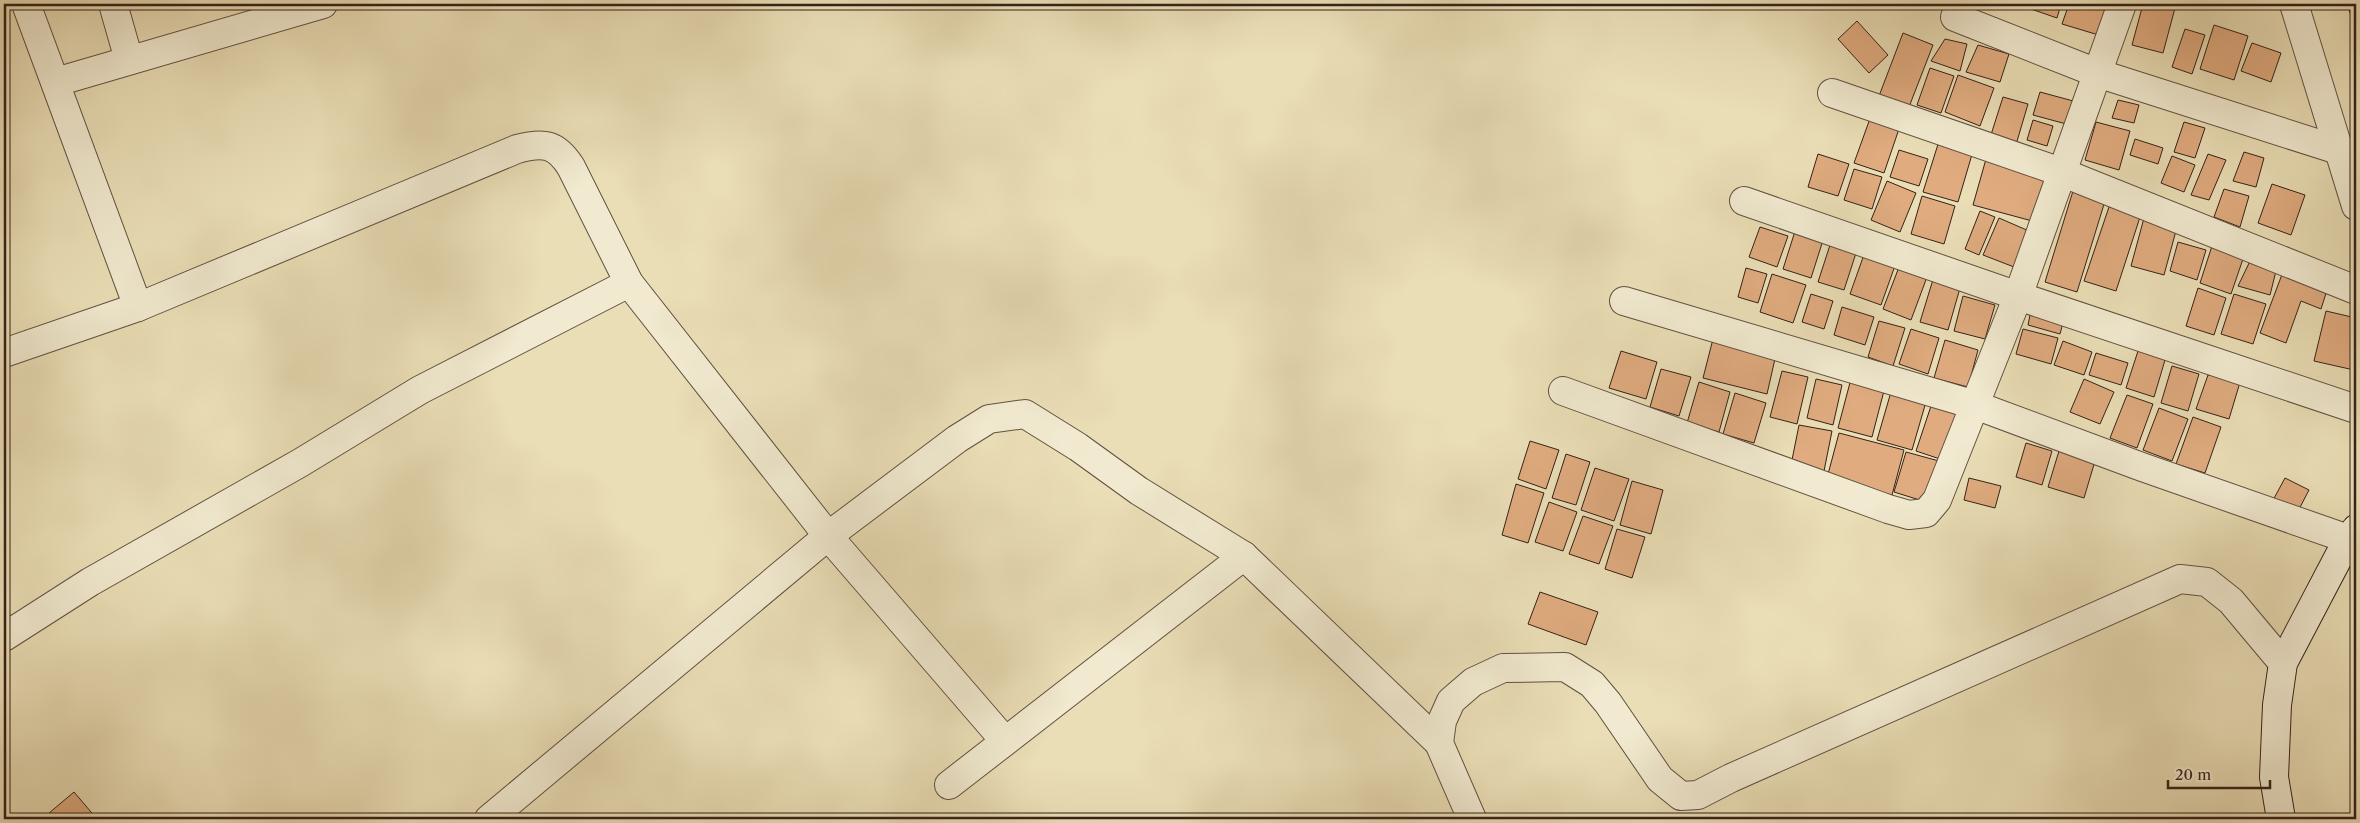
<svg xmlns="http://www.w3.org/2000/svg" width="2360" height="823" viewBox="0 0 2360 823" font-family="'Libre Caslon Text',serif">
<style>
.building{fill:#dfab7f;stroke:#352119}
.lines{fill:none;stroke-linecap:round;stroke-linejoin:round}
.street-casing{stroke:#625040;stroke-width:30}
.secondary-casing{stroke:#352119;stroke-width:30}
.street{stroke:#f1ead0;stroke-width:28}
.secondary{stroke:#f1ead0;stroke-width:28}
</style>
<rect width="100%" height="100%" fill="#eadeb6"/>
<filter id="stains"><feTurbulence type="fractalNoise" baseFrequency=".004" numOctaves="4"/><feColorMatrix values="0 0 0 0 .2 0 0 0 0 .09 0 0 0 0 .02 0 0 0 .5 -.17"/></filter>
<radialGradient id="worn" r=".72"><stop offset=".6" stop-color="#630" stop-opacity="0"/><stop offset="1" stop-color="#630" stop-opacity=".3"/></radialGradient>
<g class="building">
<polygon points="2032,4 2061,4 2057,18 2031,9"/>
<polygon points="2069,4 2113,4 2102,36 2062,24"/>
<polygon points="2143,4 2157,4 2175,8 2163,53 2132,45"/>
<polygon points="2347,4 2356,4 2356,30"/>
<polygon points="1857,21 1888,55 1869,73 1838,39"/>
<polygon points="2214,25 2248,36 2234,80 2200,69"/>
<polygon points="2185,29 2205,35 2192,74 2172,67"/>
<polygon points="1903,33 1933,45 1909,107 1879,96"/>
<polygon points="1945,39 1967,44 1960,71 1931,61"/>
<polygon points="2252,43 2281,53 2271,82 2241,71"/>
<polygon points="1978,45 2009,54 2000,82 1966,72"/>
<polygon points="1930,68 1954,76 1941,113 1917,105"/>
<polygon points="1958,75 1994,88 1980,126 1945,112"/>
<polygon points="2040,92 2077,102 2070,125 2033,115"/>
<polygon points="2003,97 2028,104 2015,148 1989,141"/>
<polygon points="2118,100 2139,105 2134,123 2112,118"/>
<polygon points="1872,113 1901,123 1884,173 1854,163"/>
<polygon points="2033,120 2053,126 2047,146 2027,140"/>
<polygon points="2096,122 2130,131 2119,170 2085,160"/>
<polygon points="2184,122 2205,128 2195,158 2174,152"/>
<polygon points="2135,139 2163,148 2158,164 2130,155"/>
<polygon points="1939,141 1973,151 1958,202 1923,192"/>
<polygon points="1899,150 1928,159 1919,186 1890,177"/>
<polygon points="2244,152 2264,158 2256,187 2233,181"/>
<polygon points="1818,154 1849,164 1838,196 1808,187"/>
<polygon points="2208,154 2226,160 2209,200 2191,195"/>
<polygon points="2172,156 2195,165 2184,192 2161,183"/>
<polygon points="1986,159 2048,176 2036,222 1973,205"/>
<polygon points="1854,169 1882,177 1872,209 1844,200"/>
<polygon points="1887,181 1916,193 1900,232 1871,220"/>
<polygon points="2272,184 2305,195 2291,235 2258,223"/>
<polygon points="2224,189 2249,196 2240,227 2214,217"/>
<polygon points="2073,191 2105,201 2077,292 2045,282"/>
<polygon points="1922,196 1955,206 1944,244 1911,234"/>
<polygon points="2110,204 2141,214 2116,291 2084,281"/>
<polygon points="1980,211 1995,217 1979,255 1965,249"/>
<polygon points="1999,218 2029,231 2014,267 1983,255"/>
<polygon points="2144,218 2177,227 2164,275 2131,266"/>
<polygon points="1797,225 1825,234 1811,278 1783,269"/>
<polygon points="1760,227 1788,236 1777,267 1749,257"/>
<polygon points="1831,242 1857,250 1844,290 1818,282"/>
<polygon points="2178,242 2206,250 2197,280 2170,271"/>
<polygon points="2212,246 2244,256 2231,294 2200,283"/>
<polygon points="1866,249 1897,260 1881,305 1850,294"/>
<polygon points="2251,259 2277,267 2270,295 2238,286"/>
<polygon points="1899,267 1927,277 1911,320 1883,309"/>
<polygon points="1746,268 1767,274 1758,303 1738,297"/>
<polygon points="2284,269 2329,284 2321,309 2301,301 2286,343 2260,333"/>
<polygon points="1935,273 1962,281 1948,330 1920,322"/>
<polygon points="1772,274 1806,285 1793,323 1760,312"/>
<polygon points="2198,288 2226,298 2214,335 2186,326"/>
<polygon points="1811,294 1833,301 1824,329 1802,322"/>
<polygon points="2234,294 2266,304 2253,344 2221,334"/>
<polygon points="1963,296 1995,305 1985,339 1954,331"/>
<polygon points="1842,307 1874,317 1865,345 1834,335"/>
<polygon points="2031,310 2064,319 2060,334 2028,325"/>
<polygon points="2326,311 2356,318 2354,370 2314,361"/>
<polygon points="1879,321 1905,328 1893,366 1868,357"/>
<polygon points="1911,329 1939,338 1928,374 1899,364"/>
<polygon points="2023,329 2058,338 2051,364 2016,354"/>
<polygon points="1714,335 1777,350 1767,394 1703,378"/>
<polygon points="1945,340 1978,350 1968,387 1934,378"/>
<polygon points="2063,341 2092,352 2084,375 2054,365"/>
<polygon points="1621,351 1657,362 1646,399 1609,388"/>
<polygon points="2138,351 2165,360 2154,397 2126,388"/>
<polygon points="2096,353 2128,363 2121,385 2089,375"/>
<polygon points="2172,366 2199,374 2188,411 2161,403"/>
<polygon points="1661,369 1691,377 1679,416 1650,407"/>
<polygon points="1782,371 1808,377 1797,424 1770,417"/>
<polygon points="1852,375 1886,383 1872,437 1838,428"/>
<polygon points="2208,375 2241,379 2229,419 2196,409"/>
<polygon points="1816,379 1842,385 1833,425 1807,418"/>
<polygon points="2084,379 2114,392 2100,424 2070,412"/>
<polygon points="1699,382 1730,392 1719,432 1687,423"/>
<polygon points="1893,385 1928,395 1912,450 1877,440"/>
<polygon points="1735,393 1766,403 1754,443 1723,434"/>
<polygon points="2127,395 2153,404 2137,448 2110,438"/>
<polygon points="1933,400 1960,409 1943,460 1916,451"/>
<polygon points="2159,408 2188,419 2172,461 2143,450"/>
<polygon points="2193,417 2221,427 2205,473 2176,464"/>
<polygon points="1799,425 1832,431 1824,471 1791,465"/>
<polygon points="1839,433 1904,450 1892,495 1827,478"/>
<polygon points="1530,441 1559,450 1546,489 1518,479"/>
<polygon points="2026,443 2052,451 2042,485 2016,477"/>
<polygon points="2059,451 2095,461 2084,498 2048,487"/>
<polygon points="1906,452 1939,461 1926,502 1894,492"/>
<polygon points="1566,454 1590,462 1576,505 1552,498"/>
<polygon points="1595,468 1629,479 1614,521 1581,510"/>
<polygon points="1969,478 2001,486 1995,508 1964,500"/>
<polygon points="2285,478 2309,490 2296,515 2272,502"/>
<polygon points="1632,481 1663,490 1651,534 1620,525"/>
<polygon points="1516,484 1544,493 1528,543 1502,535"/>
<polygon points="1549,502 1577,512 1563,551 1535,542"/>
<polygon points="1583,516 1613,526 1599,564 1569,554"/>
<polygon points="1617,529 1645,537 1632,578 1605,569"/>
<polygon points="1540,592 1598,612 1586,645 1528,624"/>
<polygon points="74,792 97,819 42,819"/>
</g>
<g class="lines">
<g class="street-casing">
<g id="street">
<polyline points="26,4 138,307"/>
<polyline points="113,4 129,60"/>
<polyline points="2294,4 2356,206"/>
<polyline points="1955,17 2097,73 2338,150"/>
<polyline points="56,82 323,4"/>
<polyline points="1832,93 2061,172 2356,290"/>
<polyline points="1744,201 2018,296 2356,409"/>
<polyline points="1624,301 1975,405 2142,467 2348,539"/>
<path d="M4,353L138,307L517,149C543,142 556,143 571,167L629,283L828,536L1005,741"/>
<polyline points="1563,391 1888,509 1909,515 1926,513 1937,500 2018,296 2122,4"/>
<polyline points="4,637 90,582 300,463 420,390 629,283"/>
<polyline points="949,785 1244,556"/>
<polyline points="489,819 828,536 957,439 989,419 1025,414 1078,447 1139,491 1244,556 1439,743"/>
<polyline points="1472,819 1439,743 1442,721 1451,701 1473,682 1503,668 1565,667 1592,684 1608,703 1660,779 1681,796 1698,795 1731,778 2180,579 2207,582 2231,601 2283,663"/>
</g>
</g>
<g class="secondary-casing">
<polyline id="secondary" points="2281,819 2274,777 2277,705 2283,663 2348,539 2356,529"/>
</g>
<use href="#street" class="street"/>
<use href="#secondary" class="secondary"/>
</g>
<rect width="2360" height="823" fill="none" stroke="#eadeb6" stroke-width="20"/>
<rect x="5" y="5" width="2350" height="813" fill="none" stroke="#352119" stroke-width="2.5"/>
<rect x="10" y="10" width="2340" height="803" fill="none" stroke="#352119"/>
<path d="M2168 780v8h102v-8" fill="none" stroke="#352119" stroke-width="2.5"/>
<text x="2175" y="780" font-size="15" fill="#352119" stroke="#f1ead0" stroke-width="4" paint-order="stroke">20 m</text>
<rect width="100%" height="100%" filter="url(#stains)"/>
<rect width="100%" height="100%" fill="url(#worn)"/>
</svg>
